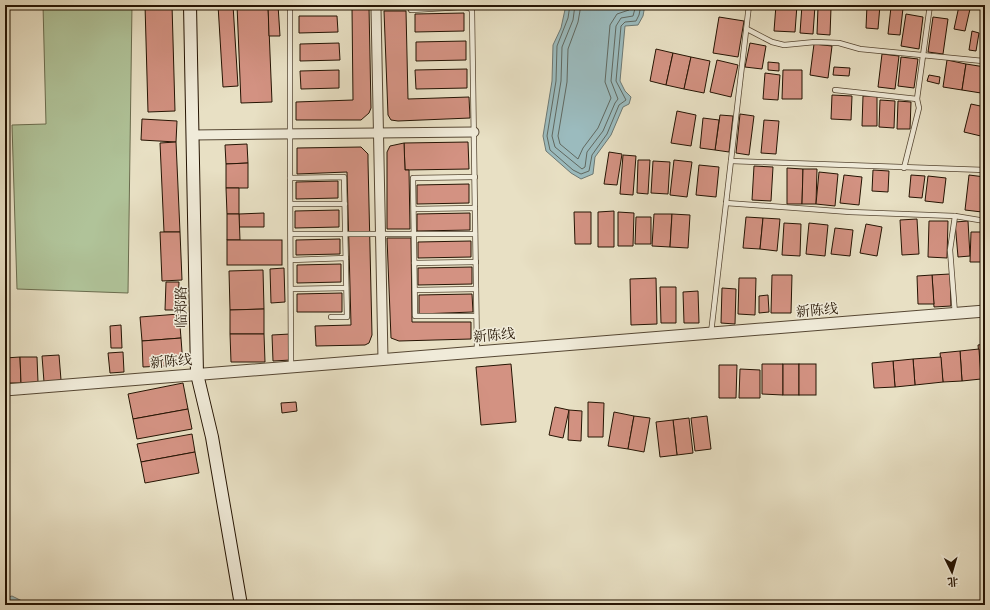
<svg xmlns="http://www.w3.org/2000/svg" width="990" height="610" viewBox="0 0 990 610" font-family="Cardo,'Noto Serif SC',serif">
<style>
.green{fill:#b0c399;stroke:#6a6c4e}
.water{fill:#9bbbbe;stroke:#6c7873}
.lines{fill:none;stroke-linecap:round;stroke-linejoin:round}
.shore{stroke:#606860;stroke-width:1}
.building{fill:#d39282;stroke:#251403}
.service-casing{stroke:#564733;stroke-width:6}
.minor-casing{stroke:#564733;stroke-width:11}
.tertiary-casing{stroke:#564733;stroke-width:13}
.secondary-casing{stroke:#251403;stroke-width:14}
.service{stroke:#f0ebd9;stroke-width:4.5}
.minor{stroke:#f0ebd9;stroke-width:9}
.tertiary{stroke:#f0ebd9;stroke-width:11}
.secondary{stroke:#f0ebd9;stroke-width:12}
.labels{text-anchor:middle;stroke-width:3;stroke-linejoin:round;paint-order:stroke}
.street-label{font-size:14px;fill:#251403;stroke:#f0ebd9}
</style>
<rect width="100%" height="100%" fill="#e8e0c4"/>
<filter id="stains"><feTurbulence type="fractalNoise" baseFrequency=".005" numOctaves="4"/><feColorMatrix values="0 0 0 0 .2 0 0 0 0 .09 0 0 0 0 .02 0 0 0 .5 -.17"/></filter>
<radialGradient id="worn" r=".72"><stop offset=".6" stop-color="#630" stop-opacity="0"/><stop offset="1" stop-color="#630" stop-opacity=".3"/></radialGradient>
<polygon class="green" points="43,5 132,5 128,293 17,289 12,125 46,124"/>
<g class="water">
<polygon points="566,5 645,5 643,16 638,25 625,26 620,81 625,91 631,97 629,104 623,107 611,135 595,157 593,174 581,179 571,173 546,151 543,136 552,81 553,45 561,28"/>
<polygon points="12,596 30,605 5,605 5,598"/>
</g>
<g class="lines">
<g class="shore">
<polyline points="570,5 568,18 557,46 556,81 547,136 550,150 573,170 581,174 589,171 592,155 607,134 619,105 626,100 616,81 621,26 625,22 636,21 639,15 641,5"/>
<polyline points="575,5 573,20 562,47 561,81 552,136 555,147 582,169 585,167 587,152 603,131 615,103 618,99 611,81 616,26 621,18 633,16 636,5"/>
<polyline points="581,5 578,22 568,49 567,82 558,136 560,144 578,159 583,148 598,128 611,98 605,82 610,25 617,14 629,10 630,5"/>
</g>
</g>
<g class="building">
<polygon points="145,5 172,5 175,111 148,112"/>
<polygon points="218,5 233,5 238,86 223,87"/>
<polygon points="237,5 268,5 272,102 241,103"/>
<polygon points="268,5 278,5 280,36 269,36"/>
<polygon points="776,5 797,5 795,32 774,31"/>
<polygon points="802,5 815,6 813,34 800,33"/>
<polygon points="867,5 880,5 878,29 866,28"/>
<polygon points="959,6 970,9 965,31 954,29"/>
<polygon points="369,7 371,108 369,113 361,120 296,120 296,102 353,100 352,8"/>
<polygon points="818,7 831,8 830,35 817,34"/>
<polygon points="891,7 903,8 900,35 888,34"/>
<polygon points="384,11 406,11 408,99 469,97 470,118 398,121 391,120 388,115"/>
<polygon points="464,13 464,31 415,32 415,14"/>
<polygon points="906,14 923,17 919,49 901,46"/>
<polygon points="299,16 337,16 338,32 299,33"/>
<polygon points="719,17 744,21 738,57 713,53"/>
<polygon points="933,17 948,19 943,54 928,52"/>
<polygon points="972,31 979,33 976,51 969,50"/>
<polygon points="466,41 466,60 416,61 416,42"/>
<polygon points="339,43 340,60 300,61 300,44"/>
<polygon points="750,43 766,46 762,69 745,67"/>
<polygon points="814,44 832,46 828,78 810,75"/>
<polygon points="656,49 673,53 666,85 650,81"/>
<polygon points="673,53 691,57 684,89 666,85"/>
<polygon points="882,54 899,56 895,89 878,87"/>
<polygon points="691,57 710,61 704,93 684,89"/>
<polygon points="901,57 918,59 914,88 898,86"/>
<polygon points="717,60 738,65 731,97 710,92"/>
<polygon points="947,60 966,64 962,90 943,87"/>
<polygon points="768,62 779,63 779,71 768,70"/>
<polygon points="966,64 985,67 981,93 962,90"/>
<polygon points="834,67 850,68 849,76 833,75"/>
<polygon points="467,69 467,88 416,89 415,70"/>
<polygon points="339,70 339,88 301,89 300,71"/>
<polygon points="783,70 802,70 802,99 782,99"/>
<polygon points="765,73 780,75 778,100 763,99"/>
<polygon points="929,75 940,77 939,84 927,81"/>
<polygon points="832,95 852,96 851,120 831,119"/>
<polygon points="863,96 877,96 877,126 862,126"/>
<polygon points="880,100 895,101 894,128 879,127"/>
<polygon points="898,101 911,102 910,129 897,129"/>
<polygon points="971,104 985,107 985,137 964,132"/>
<polygon points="677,111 696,115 691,146 671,143"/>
<polygon points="740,114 754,116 749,155 736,153"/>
<polygon points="720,115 733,116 729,152 715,150"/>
<polygon points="703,118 719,120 715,150 700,148"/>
<polygon points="142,119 177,121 176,142 141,140"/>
<polygon points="764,120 779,121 776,154 761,153"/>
<polygon points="176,142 180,232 164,232 160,143"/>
<polygon points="468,142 469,169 405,170 404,143"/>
<polygon points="404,143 405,170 409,170 410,229 387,229 387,152 390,146"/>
<polygon points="247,144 248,163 226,164 225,145"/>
<polygon points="361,147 368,154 368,161 372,335 369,343 365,345 316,346 315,326 351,325 347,172 297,174 297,148"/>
<polygon points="609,152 622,154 617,185 604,184"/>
<polygon points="623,155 636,156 633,195 620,194"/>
<polygon points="638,160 650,160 648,194 637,193"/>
<polygon points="674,160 692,162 687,197 670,195"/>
<polygon points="653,161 670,162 668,194 651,193"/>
<polygon points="248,163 248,188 226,188 226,164"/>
<polygon points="699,165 719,167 716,197 696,195"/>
<polygon points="754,166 773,167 771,201 752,200"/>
<polygon points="787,168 803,169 802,204 787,204"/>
<polygon points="803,169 817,169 816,204 802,204"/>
<polygon points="873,170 889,171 888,192 872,191"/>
<polygon points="819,172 838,174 835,206 816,204"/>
<polygon points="844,175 862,177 859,205 840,203"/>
<polygon points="911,175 925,176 922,198 909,197"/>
<polygon points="969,175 985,177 982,212 965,210"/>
<polygon points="928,176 946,178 943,203 925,201"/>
<polygon points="338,181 338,198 296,199 296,182"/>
<polygon points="469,184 469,203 417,204 417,185"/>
<polygon points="226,188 239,188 239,214 227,214"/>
<polygon points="985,189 985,212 982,212"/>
<polygon points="339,210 339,227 295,228 295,211"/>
<polygon points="614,211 614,247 598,247 598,212"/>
<polygon points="574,212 591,212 591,244 575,244"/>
<polygon points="618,212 634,213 633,246 618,246"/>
<polygon points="264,213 264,227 239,227 239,214"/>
<polygon points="470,213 470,230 417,231 417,214"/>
<polygon points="227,214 239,214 240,240 227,240"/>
<polygon points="654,214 672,214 670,247 652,246"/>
<polygon points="672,214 690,215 688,248 670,247"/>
<polygon points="636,217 651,217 651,244 635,244"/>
<polygon points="746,217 763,218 760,249 743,248"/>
<polygon points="763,218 780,219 777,251 760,249"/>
<polygon points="917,219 919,254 902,255 900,220"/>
<polygon points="929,221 948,221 947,258 928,257"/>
<polygon points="968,221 970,256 958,257 955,222"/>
<polygon points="784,223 801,224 800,256 782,255"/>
<polygon points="809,223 828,225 825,256 806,254"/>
<polygon points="866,224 882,227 877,256 860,253"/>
<polygon points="835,228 853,230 850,256 831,254"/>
<polygon points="160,232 180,232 182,280 162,281"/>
<polygon points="971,232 985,232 985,262 970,262"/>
<polygon points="387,238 411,238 412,322 471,322 471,339 399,341 391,338"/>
<polygon points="340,239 340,254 296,255 296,240"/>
<rect x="227" y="240" width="55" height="25"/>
<polygon points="471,241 471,257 418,258 418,242"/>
<polygon points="341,264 341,282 297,283 297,265"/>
<polygon points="472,267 472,284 418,285 418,268"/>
<polygon points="284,268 285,302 271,303 270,269"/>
<polygon points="263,270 264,309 230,310 229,271"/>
<polygon points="950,274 951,306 934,307 932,275"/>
<polygon points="772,275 792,275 791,313 771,313"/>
<polygon points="932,275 934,304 918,304 917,276"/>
<polygon points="656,278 657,324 631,325 630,279"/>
<polygon points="739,278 756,278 755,315 738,314"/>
<polygon points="166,282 179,282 178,310 165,310"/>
<polygon points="660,287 676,287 676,323 661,323"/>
<polygon points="722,288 736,289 735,324 721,323"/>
<polygon points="698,291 699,323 684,323 683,292"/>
<polygon points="342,293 342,312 297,312 297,294"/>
<polygon points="472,294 473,312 419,314 419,295"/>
<polygon points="768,295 769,312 759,313 759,296"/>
<polygon points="264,309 264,334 230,334 230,310"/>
<polygon points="179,314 181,338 142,341 140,317"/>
<polygon points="121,325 122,348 111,348 110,326"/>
<polygon points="230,334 264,334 265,362 231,362"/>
<polygon points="290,334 291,360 273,361 272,335"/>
<polygon points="181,338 183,365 143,367 142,341"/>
<polygon points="985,344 985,379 981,379 978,345"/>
<polygon points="979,349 981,379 962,381 960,351"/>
<polygon points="960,351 962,381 943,382 940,353"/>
<polygon points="123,352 124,372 110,373 108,353"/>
<polygon points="59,355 61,380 44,382 42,356"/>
<polygon points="20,357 21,383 5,383 5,358"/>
<polygon points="20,357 37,357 38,382 21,383"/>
<polygon points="941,357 943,382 915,385 913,359"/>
<polygon points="913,359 915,385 895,387 893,361"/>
<polygon points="893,361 895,387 874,388 872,363"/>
<polygon points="511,364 516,422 481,425 476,367"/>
<polygon points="762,364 783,364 783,395 762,394"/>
<rect x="783" y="364" width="16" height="31"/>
<rect x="799" y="364" width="17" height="31"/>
<polygon points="719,365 737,365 736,398 719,398"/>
<polygon points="740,369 760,370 760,398 739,398"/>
<polygon points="183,383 188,409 133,419 128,394"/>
<polygon points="296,402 297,411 282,413 281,403"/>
<polygon points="588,402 604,403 603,437 588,437"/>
<polygon points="555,407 569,410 563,438 549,435"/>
<polygon points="188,409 192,429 137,439 133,419"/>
<polygon points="569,410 582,411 581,441 568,440"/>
<polygon points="614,412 634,416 628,449 608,446"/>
<polygon points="634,416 650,418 644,452 628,449"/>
<polygon points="707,416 711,449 695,451 691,418"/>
<polygon points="689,418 693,453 677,455 673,420"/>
<polygon points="673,420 677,455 660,457 656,422"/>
<polygon points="192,434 195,452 141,462 137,444"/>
<polygon points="195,452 199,473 145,483 141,462"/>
</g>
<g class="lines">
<g class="service-casing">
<g id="service">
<polyline points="290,8 290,178"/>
<polyline points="411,10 462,7 470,8 472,11 477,352"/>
<polyline points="747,29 772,42 784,45 815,42 839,43 860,49 983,61"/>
<polyline points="835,90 917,99"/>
<polyline points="731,161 985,170"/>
<polyline points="904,168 919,108 917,99 930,5"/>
<polyline points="475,177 413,178 415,316 476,316"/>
<polyline points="726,203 850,212 955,216 985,221"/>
<polyline points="291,204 345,204"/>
<polyline points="414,209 475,208"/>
<polyline points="291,234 475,234"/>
<polyline points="291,260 346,258"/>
<polyline points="414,263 476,262"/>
<polyline points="291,289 346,288"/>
<polyline points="415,290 476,289"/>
<polyline points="955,314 950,250 955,216"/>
<polyline points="711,333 749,5"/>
<polyline points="291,366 290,178 344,177 347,317 331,317"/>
</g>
</g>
<g class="minor-casing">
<g id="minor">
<polyline points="376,9 383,359"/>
<polyline points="193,135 474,132"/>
</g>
</g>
<g class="tertiary-casing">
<polyline id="tertiary" points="5,390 985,311"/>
</g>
<g class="secondary-casing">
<polyline id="secondary" points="190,5 197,374 212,437 241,605"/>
</g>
<use href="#service" class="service"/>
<use href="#minor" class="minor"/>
<use href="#tertiary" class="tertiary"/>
<use href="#secondary" class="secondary"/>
</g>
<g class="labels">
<g class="street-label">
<text transform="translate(181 307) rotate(-91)" y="5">临郑路</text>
<text transform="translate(817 310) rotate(-5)" y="5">新陈线</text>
<text transform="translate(494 335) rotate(-5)" y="5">新陈线</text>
<text transform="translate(171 361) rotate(-5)" y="5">新陈线</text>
</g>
</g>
<rect width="990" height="610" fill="none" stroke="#e8e0c4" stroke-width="20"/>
<rect x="6" y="6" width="978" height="598" fill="none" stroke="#251403" stroke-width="2"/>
<rect x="10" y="10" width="970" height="590" fill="none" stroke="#251403"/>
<g transform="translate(952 572) rotate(175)" stroke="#f0ebd9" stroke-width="3" paint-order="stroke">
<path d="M0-3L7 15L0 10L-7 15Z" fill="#251403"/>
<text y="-6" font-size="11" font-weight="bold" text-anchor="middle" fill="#251403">北</text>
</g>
<rect width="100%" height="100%" filter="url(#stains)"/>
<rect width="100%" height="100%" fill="url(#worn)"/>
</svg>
